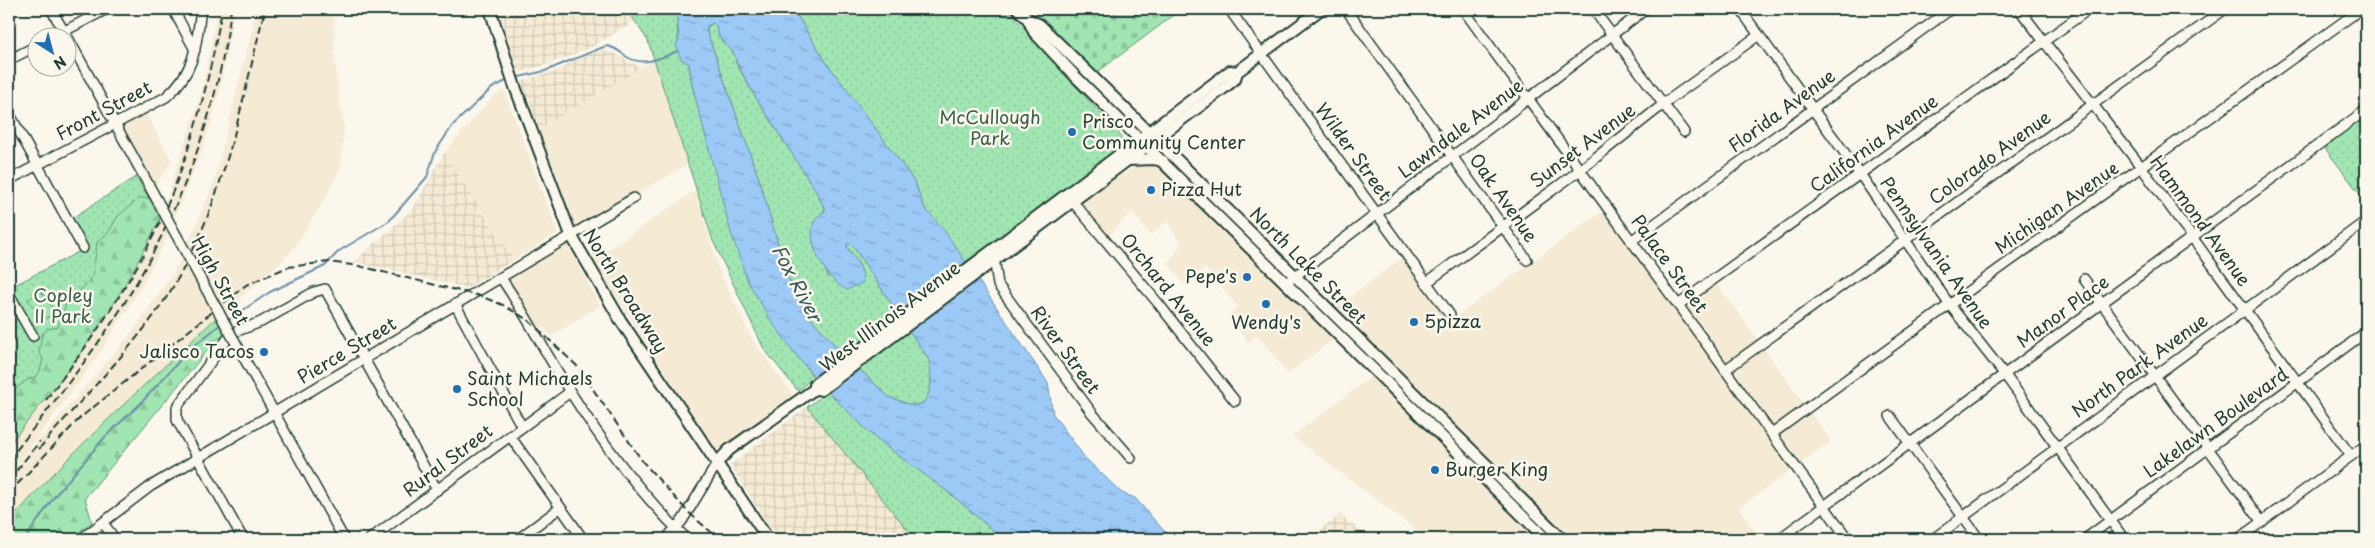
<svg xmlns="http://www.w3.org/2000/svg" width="2375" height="548" viewBox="0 0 2375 548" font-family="'Playpen Sans',sans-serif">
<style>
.built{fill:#f5ead4}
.industrial{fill:url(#industrial-grid)}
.grass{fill:url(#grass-dots);stroke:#609273}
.forest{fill:url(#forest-firs);stroke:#609273}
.cemetery{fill:url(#cemetery-stones);stroke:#609273}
.pitch{fill:#a1e6b2;stroke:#609273}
.water{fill:url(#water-ripples);stroke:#6b91a9;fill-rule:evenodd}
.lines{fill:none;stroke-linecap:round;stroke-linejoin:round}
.stream{stroke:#6b91a9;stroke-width:2}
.minor-casing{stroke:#1f3d34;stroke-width:12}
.major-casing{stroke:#1f3d34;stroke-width:14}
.minor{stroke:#fbf7ec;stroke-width:9}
.major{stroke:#fbf7ec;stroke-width:10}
.rail{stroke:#1f3d34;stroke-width:2;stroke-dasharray:8 4;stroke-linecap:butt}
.minor-bridge-casing{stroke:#1f3d34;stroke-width:12;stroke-linecap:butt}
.minor-bridge{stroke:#fbf7ec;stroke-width:9}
.poi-dot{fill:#1f6fb2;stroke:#fbf7ec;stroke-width:2}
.labels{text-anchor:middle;stroke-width:5;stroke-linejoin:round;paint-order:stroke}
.street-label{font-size:18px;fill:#1f3d34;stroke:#fbf7ec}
.park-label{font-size:18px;fill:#395f4d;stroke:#fbf7ec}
.poi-label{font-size:18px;fill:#1f3d34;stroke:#fbf7ec;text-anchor:start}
.water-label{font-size:19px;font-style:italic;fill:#38595b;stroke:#fbf7ec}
</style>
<defs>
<pattern id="industrial-grid" width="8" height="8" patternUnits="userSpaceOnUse" patternTransform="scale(1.25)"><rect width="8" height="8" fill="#f5ead4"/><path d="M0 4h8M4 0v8" fill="none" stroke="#d2cab7"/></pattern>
<pattern id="grass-dots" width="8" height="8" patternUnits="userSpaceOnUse" patternTransform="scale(1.25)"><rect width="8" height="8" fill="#a1e6b2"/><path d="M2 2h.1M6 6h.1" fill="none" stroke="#8ac69a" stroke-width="1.8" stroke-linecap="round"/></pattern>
<pattern id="forest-firs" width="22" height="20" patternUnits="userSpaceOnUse" patternTransform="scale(1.25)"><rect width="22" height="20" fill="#a1e6b2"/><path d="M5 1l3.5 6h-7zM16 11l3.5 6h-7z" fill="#8ac69a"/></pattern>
<pattern id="cemetery-stones" width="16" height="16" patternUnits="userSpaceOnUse" patternTransform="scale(1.25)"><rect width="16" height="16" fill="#a1e6b2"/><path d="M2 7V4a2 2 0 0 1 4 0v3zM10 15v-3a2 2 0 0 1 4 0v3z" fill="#8ac69a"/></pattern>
<pattern id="water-ripples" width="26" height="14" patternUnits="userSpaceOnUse" patternTransform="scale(1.25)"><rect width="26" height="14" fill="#9dc9f7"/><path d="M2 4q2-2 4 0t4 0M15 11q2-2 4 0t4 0" fill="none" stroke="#7fa4c9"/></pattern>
</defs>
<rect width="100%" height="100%" fill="#fbf7ec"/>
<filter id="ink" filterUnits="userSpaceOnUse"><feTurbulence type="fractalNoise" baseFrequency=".02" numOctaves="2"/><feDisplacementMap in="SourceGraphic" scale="10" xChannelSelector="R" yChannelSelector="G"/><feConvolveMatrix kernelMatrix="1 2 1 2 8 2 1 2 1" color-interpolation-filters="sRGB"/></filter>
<g filter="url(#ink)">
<g class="built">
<polygon points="218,9 234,9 219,94 206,140 166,239 145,280 98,356 12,472 133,331 180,262 214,182 257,9 334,9 335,63 344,131 340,169 327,195 296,245 285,258 155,375 71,456 9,522 9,445 107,314 161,217 202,91"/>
<polygon points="654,60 688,164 576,229 539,129"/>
<polygon points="504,90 558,233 514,260 444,153 492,97"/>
<polygon points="146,113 172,161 155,186 126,134 125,127 128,123"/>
<polygon points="1141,163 1157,166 1177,183 1334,339 1288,374 1257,335 1248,342 1227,315 1238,307 1205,268 1183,284 1168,263 1181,245 1168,221 1150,235 1132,212 1108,236 1080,200"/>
<polygon points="696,190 718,268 753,341 793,395 716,451 593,260"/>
<polygon points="1602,211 1675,312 1716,282 1831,441 1739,508 1761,539 1566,539 1332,311 1403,257 1450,321"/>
<polygon points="567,244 600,306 552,336 531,319 507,280"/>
<polygon points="1372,376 1536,539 1428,539 1292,436"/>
</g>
<g class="industrial">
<polygon points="499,9 630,9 637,20 590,48 552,63 519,73"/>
<polygon points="602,50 614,53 638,66 645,66 539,129 521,81 556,71 582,57"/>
<polygon points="444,153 514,260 468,288 354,262 413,209"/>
<polygon points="807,407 915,539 777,539 730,465"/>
<polygon points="1340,515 1371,539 1308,539"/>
</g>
<g class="grass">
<path d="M627,9H676C679,26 674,52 689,64L692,85L748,282L813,377L798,391L764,349L713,241L648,41Z"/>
<polygon points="793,9 1007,9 1098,111 1115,127 1121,137 1121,143 1108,157 1078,181 964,263 924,207 915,183 907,171 826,62"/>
<path d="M713,23L716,26C717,29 718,35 720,38C726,47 736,50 736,63L756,98L816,191L823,205L825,206L814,243L828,276L861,274L860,266L847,247L848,243L853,246L929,360C931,377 934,390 922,404L911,405L889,397L841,352L809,316L788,278L760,182L707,32V27Z"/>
<polygon points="2362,119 2366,124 2366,202 2324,147"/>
<polygon points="1159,152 1199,190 1224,210 1266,253 1239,231"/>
<polygon points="136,177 161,217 107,314 9,445 9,325 23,314 9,288 86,248 72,218"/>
<polygon points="1299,289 1340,326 1417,402 1370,362"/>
<polygon points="828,392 875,438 952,495 1003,539 915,539 807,407"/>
</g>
<g class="forest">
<path d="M140,198H149L161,217C144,250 127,283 107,314C78,360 42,402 9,445V394L27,380L35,377L40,371L43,359L39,353L42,335L47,329L58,327L68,298L78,293L93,276L97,242L108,233L118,216Z"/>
<path d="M216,318L225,335L216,340L85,498L92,522L70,539H9V522C73,449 146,384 216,318Z"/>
</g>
<polygon class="cemetery" points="1029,9 1182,9 1095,74"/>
<polygon class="pitch" points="41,291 55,312 43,320 28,300"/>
<path class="water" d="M676,9H793L826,62L907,171L915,183L924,207L944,230L1048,383L1053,414L1085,458L1122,493L1135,498L1164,531L1176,539H1003L952,495L875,438L828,392L799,359L772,322L748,282L731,233L692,85L689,64L681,59L676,46L679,39ZM713,23L716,26C717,29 718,35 720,38C726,47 736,50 736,62L756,98L816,191L823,206L825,207V211C795,226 824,280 847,290L862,283C866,270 854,258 847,247L848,243L853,246L929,360C931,377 934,390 922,404L911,405L889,397L841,352L809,316L788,278L760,182L707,32V26Z"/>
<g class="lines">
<g class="stream">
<path d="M515,78L545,71L606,46C615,47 620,52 627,57C644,67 661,58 678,51"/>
<polyline points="227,321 270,292 325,266 339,251 389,221 427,177 435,152 453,125 492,88 508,80"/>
<polyline points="25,539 54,497 104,438 140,404 190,349 221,324"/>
</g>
<g class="minor-casing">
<g id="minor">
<polyline points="51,9 66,35"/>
<polyline points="173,9 195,50"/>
<polyline points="1229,9 1450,315"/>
<polyline points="1346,9 1527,260"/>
<polyline points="1463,9 1848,539"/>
<polyline points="1593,9 1684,132"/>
<polyline points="1740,9 1860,174 1949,304 2005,375 2124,539"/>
<polyline points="2019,9 2142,168 2351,456"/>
<polyline points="51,38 107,9"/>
<polyline points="68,38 136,162"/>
<polyline points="9,60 38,45"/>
<polyline points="9,113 83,248"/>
<path d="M9,180L166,97C196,71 196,45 201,9"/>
<polyline points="1073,202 1158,303 1235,401"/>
<polyline points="1631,241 1951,9"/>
<polyline points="990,256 995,264 998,285 1092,413 1131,458"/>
<path d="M501,278C527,315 546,355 571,393C604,445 642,496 687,539"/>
<polyline points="2084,279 2262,522"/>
<polyline points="1286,283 1646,9"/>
<polyline points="1426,283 1580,170 1670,99 1759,35"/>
<polyline points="9,294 33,336"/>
<polyline points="455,304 522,427"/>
<polyline points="1678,305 2089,9"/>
<polyline points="238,347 344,539"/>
<polyline points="1725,370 2225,9"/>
<polyline points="1890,416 1979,539"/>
<path d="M1772,434C1967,290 2165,151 2361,9"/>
<polyline points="510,436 583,539"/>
<polyline points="103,523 115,539"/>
<polyline points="81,539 151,486 634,198"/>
<polyline points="243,539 177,420 177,407 232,333 261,322 314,292 325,289 437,490"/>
<polyline points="370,539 570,392"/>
<polyline points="518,539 560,508"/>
<polyline points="666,539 682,521 718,462"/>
<polyline points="1779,539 2366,110"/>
<polyline points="1933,539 2366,221"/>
<polyline points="2085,539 2366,332"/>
<polyline points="2238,539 2366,445"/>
</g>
</g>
<g class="major-casing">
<g id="major">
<polyline points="490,9 514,84 571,235 621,321 768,539"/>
<polyline points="1018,9 1028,19 1040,25 1562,539"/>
<polyline points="1028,19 1034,32 1075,76 1546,539"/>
<polyline points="1128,160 1154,159 1163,161"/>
<polyline points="816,388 821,390 1224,88 1235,79 1237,72 1321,9"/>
<polyline points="816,388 815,384 1230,71 1237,72"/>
<polyline points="718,462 729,450 816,388"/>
</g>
</g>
<use href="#minor" class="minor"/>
<use href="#major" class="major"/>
<g class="rail">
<path d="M46,400C88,345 128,289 158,226C190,157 209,83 222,9"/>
<path d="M39,449C80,399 128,355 164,301C222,214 240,109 265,9"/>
<path d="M9,460C44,414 81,369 113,321C174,228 217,119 231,9"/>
<polyline points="9,480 40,441"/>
<polyline points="9,493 81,417 246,285 288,267 329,262 359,266 480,296 503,305 528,320 577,366 643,462 688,512 719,539"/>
</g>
<g class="minor-bridge-casing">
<polyline id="minor-bridge" points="136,162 238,347"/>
</g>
<use href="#minor-bridge" class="minor-bridge"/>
</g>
</g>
<g class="poi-dot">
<circle cx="1072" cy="132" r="5"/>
<circle cx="1151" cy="190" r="5"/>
<circle cx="1247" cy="277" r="5"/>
<circle cx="1266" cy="304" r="5"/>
<circle cx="1414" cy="322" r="5"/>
<circle cx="264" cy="352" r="5"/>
<circle cx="457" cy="389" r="5"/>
<circle cx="1435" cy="470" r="5"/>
</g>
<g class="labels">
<g class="street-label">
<text transform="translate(104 111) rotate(-28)" y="6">Front Street</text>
<text transform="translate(1782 111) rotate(-36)" y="6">Florida Avenue</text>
<text transform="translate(1461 129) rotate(-37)" y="6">Lawndale Avenue</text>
<text transform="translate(1874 144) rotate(-36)" y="6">California Avenue</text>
<text transform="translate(1583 146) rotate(-37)" y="6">Sunset Avenue</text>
<text transform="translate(1353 152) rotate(54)" y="6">Wilder Street</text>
<text transform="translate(1990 158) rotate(-36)" y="6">Colorado Avenue</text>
<text transform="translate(1503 198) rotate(55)" y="6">Oak Avenue</text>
<text transform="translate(2057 208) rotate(-35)" y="6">Michigan Avenue</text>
<text transform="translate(2200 221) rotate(54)" y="6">Hammond Avenue</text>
<text transform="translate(1936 253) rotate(55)" y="6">Pennsylvania Avenue</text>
<text transform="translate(1669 264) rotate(54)" y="6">Palace Street</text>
<text transform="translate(1308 266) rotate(45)" y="6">North Lake Street</text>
<text transform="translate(220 281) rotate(61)" y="6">High Street</text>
<text transform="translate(1168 290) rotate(51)" y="6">Orchard Avenue</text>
<text transform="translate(625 291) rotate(58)" y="6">North Broadway</text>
<text transform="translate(2063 312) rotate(-36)" y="6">Manor Place</text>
<text transform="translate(890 317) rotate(-37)" y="6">West Illinois Avenue</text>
<text transform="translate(1065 350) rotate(54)" y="6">River Street</text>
<text transform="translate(347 351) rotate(-31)" y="6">Pierce Street</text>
<text transform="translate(2140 366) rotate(-36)" y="6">North Park Avenue</text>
<text transform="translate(2216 423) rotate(-36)" y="6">Lakelawn Boulevard</text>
<text transform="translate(448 461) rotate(-37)" y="6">Rural Street</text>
</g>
<g class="park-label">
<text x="990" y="124">McCullough<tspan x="990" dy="21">Park</tspan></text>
<text x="63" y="302">Copley<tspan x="63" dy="21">II Park</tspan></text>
</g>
<g class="poi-label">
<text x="1082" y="128">Prisco<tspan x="1082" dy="21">Community Center</tspan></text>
<text x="1161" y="196">Pizza Hut</text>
<text x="1237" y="283" text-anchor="end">Pepe's</text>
<text x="1424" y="328">5pizza</text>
<text x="1266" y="329" text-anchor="middle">Wendy's</text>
<text x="254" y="358" text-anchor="end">Jalisco Tacos</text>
<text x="467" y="385">Saint Michaels<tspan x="467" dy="21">School</tspan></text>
<text x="1445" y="476">Burger King</text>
</g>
<g class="water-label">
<text transform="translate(797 283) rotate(62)" y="7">Fox River</text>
</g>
</g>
<rect width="2375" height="548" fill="none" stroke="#fbf7ec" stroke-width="30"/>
<rect x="15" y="15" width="2345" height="518" fill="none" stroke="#1f3d34" stroke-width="2" filter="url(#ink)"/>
<g transform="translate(52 52) rotate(144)"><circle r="24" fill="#fbf7ec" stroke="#a3ada2"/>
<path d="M0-4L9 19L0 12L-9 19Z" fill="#1f6fb2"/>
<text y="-8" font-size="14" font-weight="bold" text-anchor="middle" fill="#1f3d34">N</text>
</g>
</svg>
